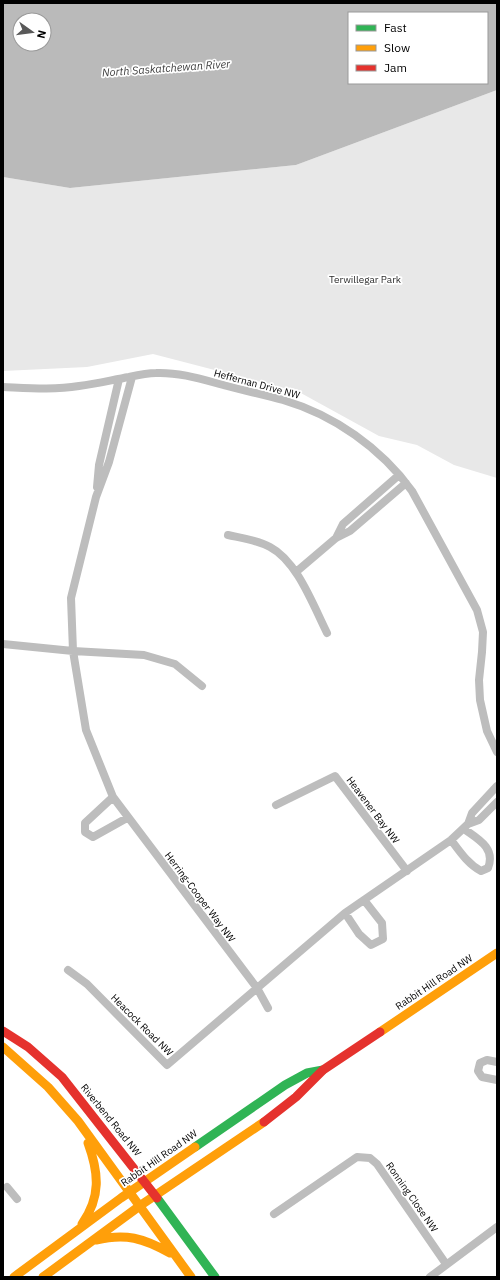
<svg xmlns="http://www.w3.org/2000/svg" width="500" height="1280" font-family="'IBM Plex Sans',sans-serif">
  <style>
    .green { fill: #e8e8e8 }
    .water { fill: #bababa; fill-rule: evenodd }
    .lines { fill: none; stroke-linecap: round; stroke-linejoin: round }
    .street { stroke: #bdbdbd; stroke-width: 8 }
    .fast { stroke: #30b455; stroke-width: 9 }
    .slow { stroke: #ff9f0a; stroke-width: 9 }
    .jam { stroke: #e5322d; stroke-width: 9 }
    .labels { text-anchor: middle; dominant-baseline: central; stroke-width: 3.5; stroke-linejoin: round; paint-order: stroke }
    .park-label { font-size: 10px; fill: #2c2c2c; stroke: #fff }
    .street-label { font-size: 10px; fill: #000; stroke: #fff }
    .water-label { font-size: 11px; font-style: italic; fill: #3d3d3d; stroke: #fff }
  </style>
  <rect width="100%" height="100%" fill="#fff"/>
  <path class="green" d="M 497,90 L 497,478 L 454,465 L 417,445 L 379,436 L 299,392 L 153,354 L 87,367 L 3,371 L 3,177 L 70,188 L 296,165 Z"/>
  <path class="water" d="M 3,3 L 497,3 L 497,90 L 296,165 L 70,188 L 3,177 ZM 349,13 L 487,13 L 487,83 L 349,83 ZM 20,20 L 44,20 L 44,44 L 20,44 Z"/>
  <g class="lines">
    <path class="street" d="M 132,377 L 109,462 L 96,497 L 71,598 L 73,651 L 86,730 L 113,797 L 257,988 L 268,1008
      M 3,387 C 28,388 54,390 79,386 C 96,384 112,380 129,377 C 138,375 147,373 156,373 C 180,372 204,380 227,386 C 246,391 265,395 283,400 C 334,415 381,448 412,491 L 477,610 L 483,632 L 482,652 L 479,680 L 480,700 L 487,731 L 497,752
      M 97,487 L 99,465 L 119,379
      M 228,535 C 242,538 257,540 270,547 C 297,561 313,605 327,633
      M 336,538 L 343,524 L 399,475
      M 296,572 L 336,538 L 350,531 L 406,483
      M 3,644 L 73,651 L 144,655 L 175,664 L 202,686
      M 113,797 L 85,823 L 85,832 L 93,837 L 127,818
      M 276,805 L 335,776 L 407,871
      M 468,824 L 479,820 L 497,802
      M 451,840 C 460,852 468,864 481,871 L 488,868 C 496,848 478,839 464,829
      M 345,913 L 359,934 L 371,945 L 383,939 L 382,923 L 364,900
      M 68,970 L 87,984 L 167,1065 L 345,913 L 451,840 L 468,824 L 472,813 L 497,786
      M 497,1062 L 487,1060 L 480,1063 L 478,1071 L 482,1077 L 497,1080
      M 7,1187 L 17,1199
      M 274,1214 L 357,1157 L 370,1158 L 377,1164 L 446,1264
      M 430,1277 L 497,1227"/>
    <path class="fast" d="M 195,1147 L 285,1085 L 307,1073 L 323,1070
      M 157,1198 L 215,1277"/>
    <path class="slow" d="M 380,1032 L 497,953
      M 3,1047 L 48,1087 L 78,1121 L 191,1277
      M 82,1224 C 101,1197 99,1173 88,1143
      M 96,1240 C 126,1233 143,1238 170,1253
      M 14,1277 L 121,1198 L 195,1147
      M 43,1277 L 141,1205 L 264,1122"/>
    <path class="jam" d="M 3,1031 L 28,1047 L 62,1077 L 157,1198
      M 264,1122 L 296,1097 L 323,1070 L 380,1032"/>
  </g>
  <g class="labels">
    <g class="park-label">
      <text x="365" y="279">Terwillegar Park</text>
    </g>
    <g class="street-label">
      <text transform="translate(257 384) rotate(15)">Heffernan Drive NW</text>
      <text transform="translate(373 810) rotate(53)">Heavener Bay NW</text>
      <text transform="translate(200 897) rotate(53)">Herring-Cooper Way NW</text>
      <text transform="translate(434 982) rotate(-34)">Rabbit Hill Road NW</text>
      <text transform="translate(142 1025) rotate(45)">Heacock Road NW</text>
      <text transform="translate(111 1120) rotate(51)">Riverbend Road NW</text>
      <text transform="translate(159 1158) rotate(-35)">Rabbit Hill Road NW</text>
      <text transform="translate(412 1197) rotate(55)">Ronning Close NW</text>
    </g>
    <g class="water-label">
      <text transform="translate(166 68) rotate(-4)">North Saskatchewan River</text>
    </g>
  </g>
  <rect width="500" height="1280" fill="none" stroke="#000000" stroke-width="8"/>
  <rect x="348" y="12" width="140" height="72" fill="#ffffff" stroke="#999999"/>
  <rect x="356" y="25" width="20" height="6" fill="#30b455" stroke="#999999"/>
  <text x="384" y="32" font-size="12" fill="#000000">Fast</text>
  <rect x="356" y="45" width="20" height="6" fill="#ff9f0a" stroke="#999999"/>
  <text x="384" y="52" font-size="12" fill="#000000">Slow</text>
  <rect x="356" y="65" width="20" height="6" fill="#e5322d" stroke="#999999"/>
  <text x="384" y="72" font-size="12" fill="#000000">Jam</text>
  <g transform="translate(32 32) rotate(104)"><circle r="19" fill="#ffffff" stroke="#999999"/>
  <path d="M0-3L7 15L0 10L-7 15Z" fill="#595959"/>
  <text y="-6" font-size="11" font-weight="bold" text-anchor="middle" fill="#000000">N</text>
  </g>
</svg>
